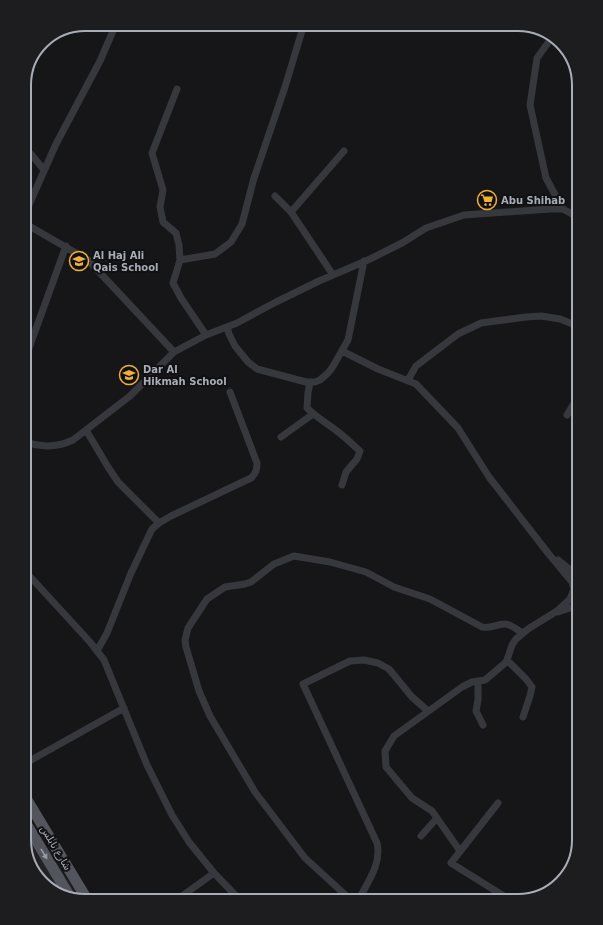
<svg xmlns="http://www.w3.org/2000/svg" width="603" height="925" font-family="'DejaVu Sans','Noto Sans Arabic',sans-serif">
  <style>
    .built { fill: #222225 }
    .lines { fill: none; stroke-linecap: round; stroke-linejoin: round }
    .minor { stroke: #37383d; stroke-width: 7 }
    .primary { stroke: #53555c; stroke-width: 11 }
    .oneway { fill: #979ba6 }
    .labels { text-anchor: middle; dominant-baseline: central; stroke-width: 4; stroke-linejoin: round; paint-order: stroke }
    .poi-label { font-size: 10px; font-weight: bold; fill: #a8adb8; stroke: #111113; text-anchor: start }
    .street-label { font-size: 10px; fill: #a8adb8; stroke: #111113 }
    .rim { fill: none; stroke: #a8adb8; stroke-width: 2 }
  </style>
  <rect width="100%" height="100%" fill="#161618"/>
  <path class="built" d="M 24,811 L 76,893 L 82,901 L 51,891 L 30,867 L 24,840 Z"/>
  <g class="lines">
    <path class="minor" d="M 553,36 L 537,58 L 530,105 L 546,178 L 563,209
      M 177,89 L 152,153 L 163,190 L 160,207 L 163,222 L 176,233 L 179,245 L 180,260 L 173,283 L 181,298 L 206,335
      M 24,149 L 31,154 L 44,170
      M 275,196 L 291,212 L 333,275
      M 291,212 L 344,151
      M 24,216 L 56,144 L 100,61 L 116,24
      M 24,223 L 88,260 L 174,352
      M 180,260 L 215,254 L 231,242 L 242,224 L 254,178 L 285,87 L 304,24
      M 227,327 L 229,334 L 235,346 L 248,362 L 257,369 L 306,382 L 315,382 L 320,380 L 328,373 L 332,368 L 348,340 L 364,261
      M 342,351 L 378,369 L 416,384 L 458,428 L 489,477 L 548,553 L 572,582 L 574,589 L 570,599 L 557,611 L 528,629 L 516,639 L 512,645 L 507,660 L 504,664 L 485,680 L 472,682 L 462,687 L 394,736 L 385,751 L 386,767 L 412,798 L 432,811 L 460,851
      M 408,380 L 416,366 L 458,334 L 481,323 L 526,317 L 541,316 L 560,319 L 575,325 L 579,327
      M 310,382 L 308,393 L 307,408 C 314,415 322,420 330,426 C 341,433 350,442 360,451 L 357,459 L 346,472 L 342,485
      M 24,400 C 30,383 25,366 29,348 L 66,246
      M 567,415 L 579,395
      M 86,430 L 108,467 L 118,482 L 159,523
      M 281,437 L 313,414
      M 24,441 C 41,448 56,448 73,440 L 130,396 L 174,352 L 206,335 L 237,323 L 276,302 L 319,281 L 368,260 L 402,243 L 426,228 L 464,215 L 550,209 L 563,209 L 579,218
      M 558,560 L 573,572 L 579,576
      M 24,570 L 90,642 L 104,660 L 147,765 L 172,815 L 189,842 L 214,873 L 241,901
      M 579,598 C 576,594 576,588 579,584
      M 558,612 L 579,605
      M 97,651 L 107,633 L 131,573 L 152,529 L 159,523 L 171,516 L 251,478 C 256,473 257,470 257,463 L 230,392
      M 507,660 L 526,679 L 532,687 L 530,696 L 523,717
      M 478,681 L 478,700 L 476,711 L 483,725
      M 24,764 L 124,708
      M 498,803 L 451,863 L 512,901
      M 421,836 L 437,818
      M 175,901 L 214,873
      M 352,901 L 305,858 L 255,792 L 210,716 L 199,691 L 186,647 L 185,640 L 188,628 L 207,599 L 225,587 L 245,584 L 251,582 L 274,564 L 294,556 L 330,562 L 366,572 L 394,587 L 430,599 L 482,627 C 491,629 496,624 505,624 C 511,624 517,630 523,633
      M 358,901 C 367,883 382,864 377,843 L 303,684 L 350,661 L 364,660 L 378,663 L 389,669 L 412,697 L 428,711"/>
    <path class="primary" d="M 24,795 L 88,901
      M 24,820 L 70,897"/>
  </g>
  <defs><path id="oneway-solid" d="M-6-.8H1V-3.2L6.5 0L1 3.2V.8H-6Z"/></defs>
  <use class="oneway" href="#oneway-solid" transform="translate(44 854) rotate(59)"/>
  <defs>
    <g id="supermarket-ring" transform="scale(1)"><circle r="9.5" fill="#111113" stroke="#f2b134" stroke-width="1.5"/><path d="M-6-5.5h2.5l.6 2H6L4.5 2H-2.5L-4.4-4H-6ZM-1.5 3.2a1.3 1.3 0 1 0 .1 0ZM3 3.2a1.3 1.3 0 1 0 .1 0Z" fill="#f2b134"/></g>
    <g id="school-ring" transform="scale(1)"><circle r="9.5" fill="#111113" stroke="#f2b134" stroke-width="1.5"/><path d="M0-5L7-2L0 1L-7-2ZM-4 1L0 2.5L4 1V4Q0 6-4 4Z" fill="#f2b134"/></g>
  </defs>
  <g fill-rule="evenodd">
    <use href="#supermarket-ring" x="487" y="200"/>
    <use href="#school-ring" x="79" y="261"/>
    <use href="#school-ring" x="129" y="375"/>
  </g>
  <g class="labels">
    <g class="poi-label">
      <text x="501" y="200">Abu Shihab</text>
      <text x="93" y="255">Al Haj Ali<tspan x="93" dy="12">Qais School</tspan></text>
      <text x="143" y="369">Dar Al<tspan x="143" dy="12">Hikmah School</tspan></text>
    </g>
    <g class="street-label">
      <text transform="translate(56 848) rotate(59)">شارع نابلس</text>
    </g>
  </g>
  <path d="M0 0H603V925H0ZM85 31H518A54 54 0 0 1 572 85V840A54 54 0 0 1 518 894H85A54 54 0 0 1 31 840V85A54 54 0 0 1 85 31Z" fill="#1d1d20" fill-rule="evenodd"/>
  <path class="rim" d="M85 31H518A54 54 0 0 1 572 85V840A54 54 0 0 1 518 894H85A54 54 0 0 1 31 840V85A54 54 0 0 1 85 31Z"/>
</svg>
